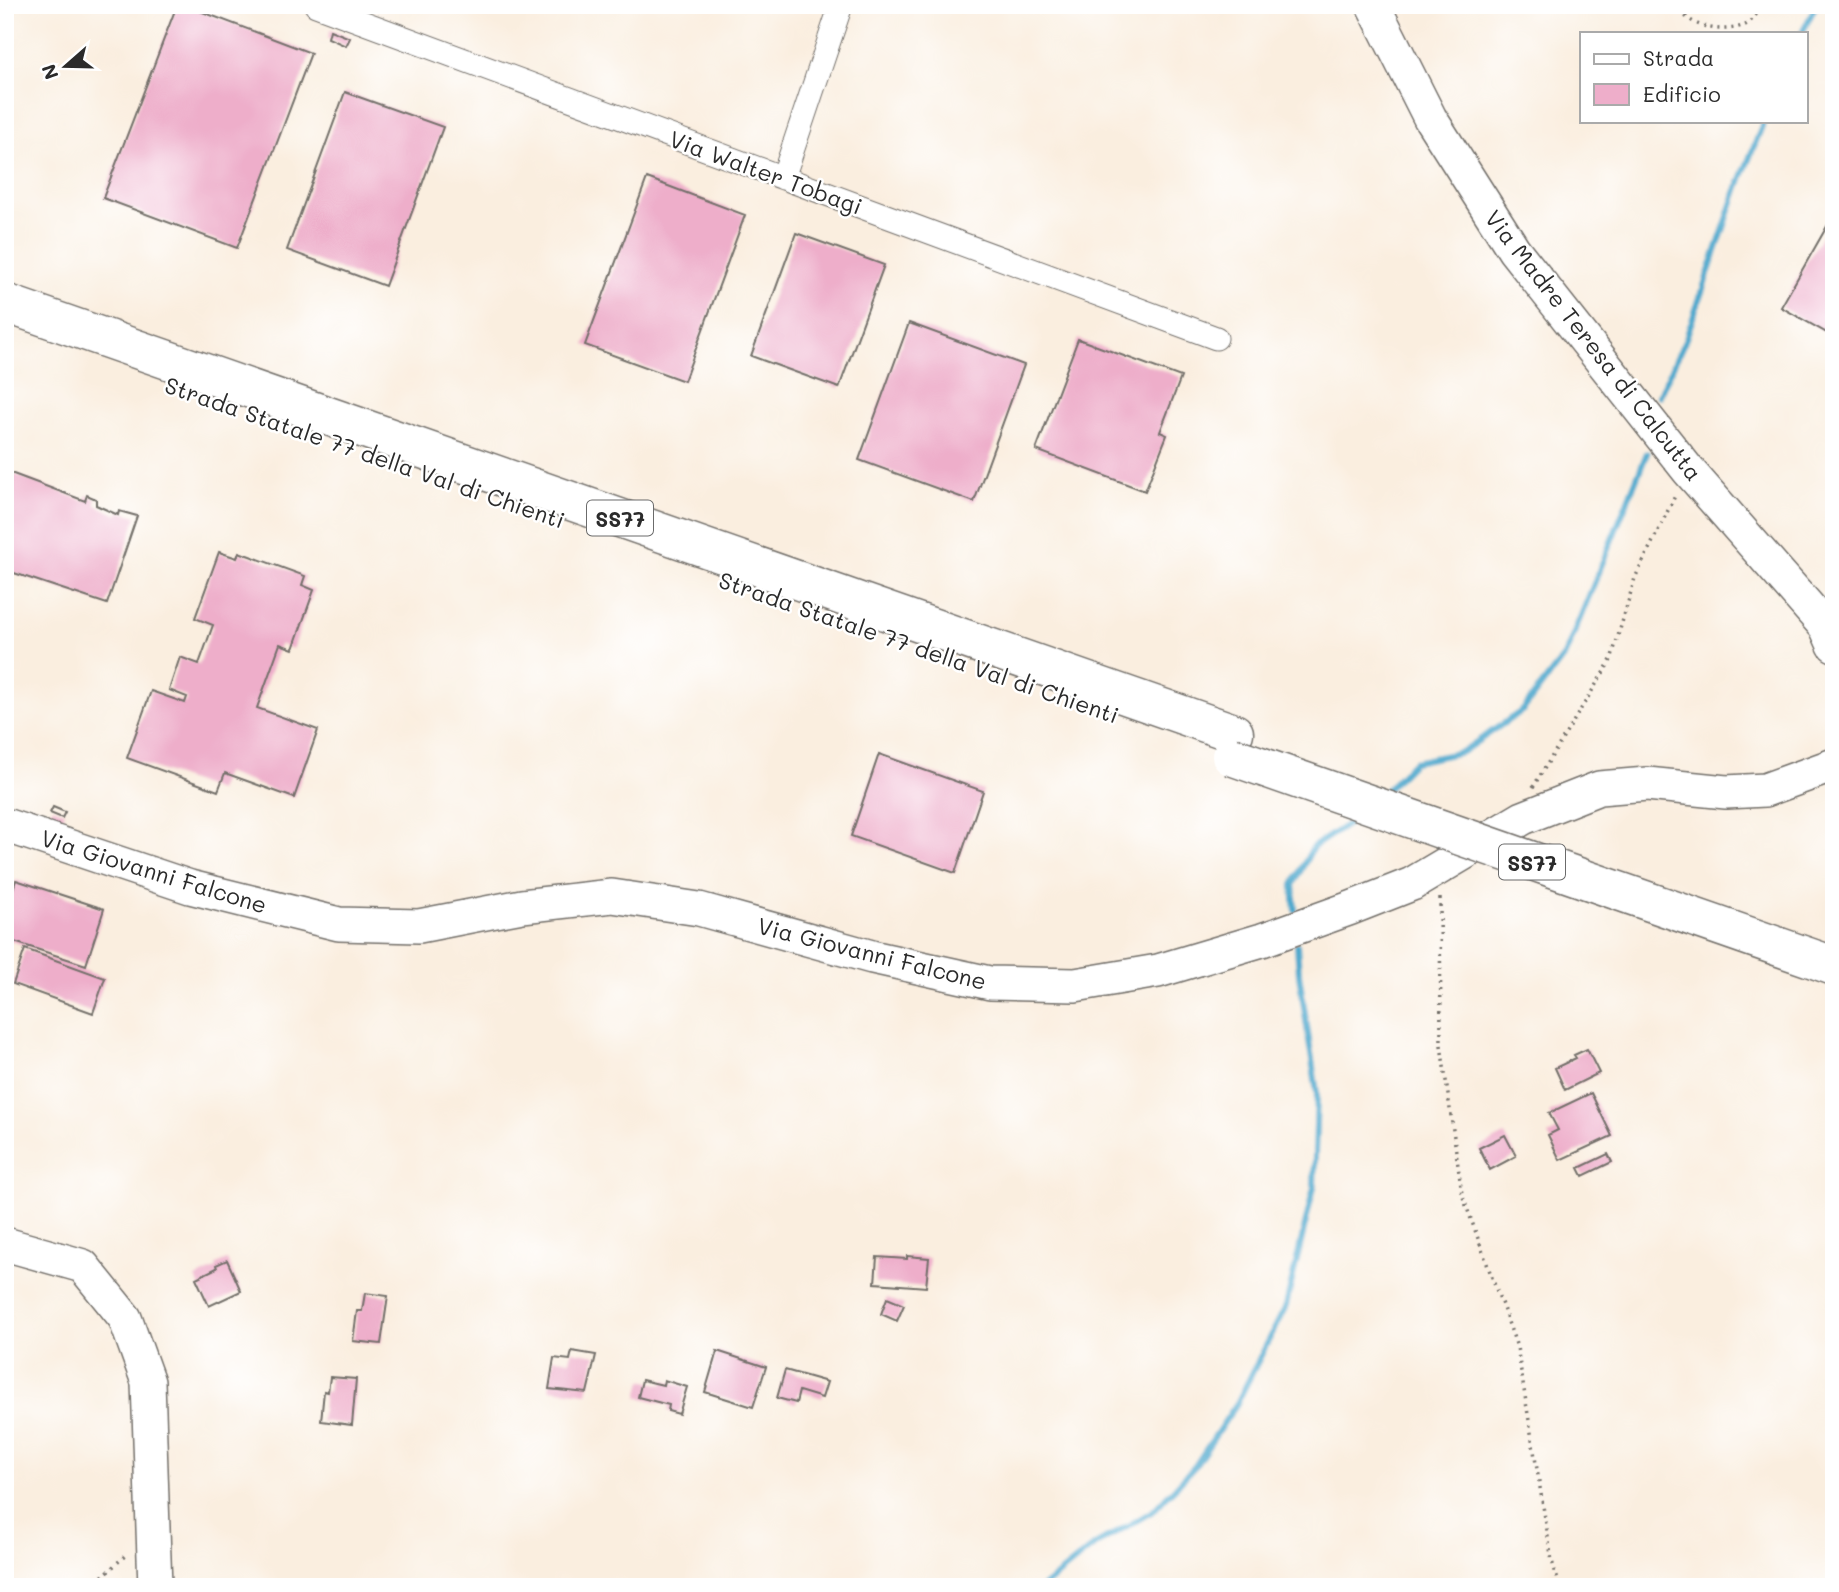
<svg xmlns="http://www.w3.org/2000/svg" width="1839" height="1592" font-family="Mali,sans-serif">
  <style>
    .lines { fill: none; stroke-linecap: round; stroke-linejoin: round }
    .stream { stroke: #4fa9cd; stroke-width: 6 }
    .building { fill: #eeaeca }
    .street-casing { stroke: #736f6a; stroke-width: 25 }
    .secondary-casing { stroke: #736f6a; stroke-width: 36 }
    .highway-casing { stroke: #736f6a; stroke-width: 41 }
    .path { stroke: #736f6a; stroke-width: 3.5; stroke-dasharray: 2 5; stroke-linecap: butt }
    .street { stroke: #fff; stroke-width: 23 }
    .secondary { stroke: #fff; stroke-width: 33 }
    .highway { stroke: #fff; stroke-width: 38 }
    .highway-bridge-casing { stroke: #736f6a; stroke-width: 41; stroke-linecap: butt }
    .highway-bridge { stroke: #fff; stroke-width: 38 }
    .labels { text-anchor: middle; dominant-baseline: central; stroke-width: 5; stroke-linejoin: round; paint-order: stroke }
    .shield { fill: #fff; stroke: #6b6b6b; stroke-width: 2 }
    .shield-label { font-size: 21px; font-weight: bold; fill: #2b2b2b }
    .street-label { font-size: 23px; fill: #2b2b2b; stroke: #fff }
  </style>
  <rect width="100%" height="100%" fill="#fff"/>
  <filter id="ink" filterUnits="userSpaceOnUse"><feTurbulence type="fractalNoise" baseFrequency=".0143" numOctaves="2"/><feDisplacementMap in="SourceGraphic" scale="14" xChannelSelector="R" yChannelSelector="G"/><feConvolveMatrix kernelMatrix="1 2 1 2 8 2 1 2 1" color-interpolation-filters="sRGB"/></filter>
  <filter id="wash" filterUnits="userSpaceOnUse"><feTurbulence type="fractalNoise" baseFrequency=".00686" numOctaves="4" result="noise"/><feDisplacementMap in="SourceGraphic" scale="28" xChannelSelector="R" yChannelSelector="G"/><feGaussianBlur stdDeviation="1.57" result="paint"/><feColorMatrix in="noise" values="0 0 0 0 0 0 0 0 0 0 0 0 0 0 0 0 0 1.4 0 .05"/><feComposite in="paint" operator="in"/></filter>
  <g filter="url(#wash)">
    <rect width="100%" height="100%" fill="#faeedf"/>
    <g class="lines">
      <path class="stream" d="M 1802,33 L 1816,5
        M 1659,396 L 1686,338 L 1738,187 L 1764,121
        M 1380,796 L 1414,762 L 1462,752 L 1523,710 L 1565,655 L 1647,453
        M 1295,910 L 1293,885 L 1313,847 L 1360,816
        M 1043,1587 L 1095,1545 L 1153,1511 L 1195,1466 L 1237,1403 L 1286,1306 L 1314,1187 L 1317,1093 L 1299,974 L 1297,945"/>
    </g>
    <g id="blocks">
      <path class="building" d="M 177,5 L 184,5 L 311,53 L 237,248 L 103,198 Z
        M 330,30 L 350,38 L 346,46 L 328,38 Z
        M 345,92 L 443,127 L 385,286 L 287,250 Z
        M 647,178 L 745,215 L 684,381 L 585,345 Z
        M 1834,214 L 1834,337 L 1781,307 Z
        M 796,233 L 884,265 L 839,388 L 751,356 Z
        M 909,323 L 1024,365 L 974,502 L 859,460 Z
        M 1078,339 L 1181,377 L 1160,432 L 1167,435 L 1145,491 L 1036,450 Z
        M 8,472 L 85,501 L 87,495 L 96,499 L 96,505 L 118,515 L 119,511 L 137,516 L 107,604 L 5,570 L 5,479 Z
        M 219,552 L 237,558 L 239,552 L 305,576 L 302,585 L 314,590 L 293,649 L 280,644 L 257,708 L 318,730 L 294,798 L 225,773 L 218,791 L 127,758 L 151,691 L 185,703 L 187,697 L 169,690 L 180,657 L 199,664 L 213,625 L 195,618 Z
        M 879,754 L 983,791 L 955,873 L 851,836 Z
        M 53,807 L 65,812 L 62,818 L 50,813 Z
        M 16,880 L 104,909 L 86,965 L 5,939 L 5,914 Z
        M 25,949 L 105,978 L 93,1013 L 13,984 Z
        M 1587,1049 L 1599,1073 L 1565,1090 L 1555,1068 L 1576,1058 L 1574,1055 Z
        M 1591,1093 L 1612,1136 L 1560,1160 L 1548,1135 L 1558,1130 L 1549,1113 Z
        M 1505,1135 L 1516,1156 L 1490,1170 L 1479,1148 Z
        M 1608,1154 L 1612,1162 L 1583,1176 L 1579,1168 Z
        M 907,1256 L 929,1258 L 926,1287 L 875,1283 L 877,1257 L 907,1259 Z
        M 227,1260 L 241,1291 L 209,1306 L 196,1278 L 217,1268 L 216,1265 Z
        M 365,1293 L 388,1296 L 381,1344 L 353,1341 L 357,1311 L 362,1311 Z
        M 887,1298 L 904,1305 L 897,1321 L 881,1314 Z
        M 572,1351 L 596,1355 L 587,1393 L 549,1389 L 554,1358 L 570,1360 Z
        M 717,1351 L 766,1367 L 753,1407 L 705,1392 Z
        M 785,1370 L 827,1382 L 822,1398 L 799,1391 L 796,1403 L 777,1398 Z
        M 330,1377 L 356,1379 L 352,1425 L 321,1421 L 324,1391 L 328,1392 Z
        M 642,1380 L 663,1385 L 664,1380 L 687,1387 L 679,1414 L 668,1411 L 669,1405 L 638,1397 Z"/>
    </g>
  </g>
  <g filter="url(#ink)">
    <use href="#blocks" fill-opacity="0" stroke="#736f6a" stroke-width="2"/>
    <g class="lines">
      <g class="street-casing">
        <path id="street" d="M 316,5 L 1216,338
          M 783,178 L 841,5"/>
      </g>
      <g class="secondary-casing">
        <path id="secondary" d="M 1373,5 L 1430,118 L 1514,250 L 1688,470 L 1826,627 L 1834,645
          M 5,825 L 190,887 L 339,924 L 419,926 L 522,906 L 612,896 L 699,909 L 872,957 L 990,983 L 1075,985 L 1158,971 L 1262,940 L 1351,908 L 1412,884 L 1523,818 L 1599,788 L 1647,784 L 1726,792 L 1765,790 L 1834,765
          M 5,1244 L 83,1266 L 125,1318 L 148,1382 L 155,1587"/>
      </g>
      <g class="highway-casing">
        <path id="highway" d="M 5,303 L 1234,733"/>
      </g>
      <path class="path" d="M 1677,5 C 1688,28 1722,34 1745,25 C 1752,22 1758,11 1764,5
        M 1533,787 L 1611,660 L 1635,578 L 1676,494
        M 1440,898 L 1441,1045 L 1462,1194 L 1517,1347 L 1552,1561 L 1560,1587
        M 5,1584 L 35,1587
        M 84,1587 L 104,1575 L 128,1553"/>
      <use href="#street" class="street"/>
      <use href="#secondary" class="secondary"/>
      <use href="#highway" class="highway"/>
      <g class="highway-bridge-casing">
        <path id="highway-bridge" d="M 1231,756 L 1834,966"/>
      </g>
      <use href="#highway-bridge" class="highway-bridge"/>
    </g>
  </g>
  <g class="labels">
    <g class="shield">
      <rect x="587" y="500.5" width="66" height="35" rx="5"/>
      <rect x="1499" y="844.5" width="66" height="35" rx="5"/>
    </g>
    <g class="shield-label">
      <text x="620" y="518">SS77</text>
      <text x="1532" y="862">SS77</text>
    </g>
    <g class="street-label">
      <text transform="translate(766 172) rotate(20)">Via Walter Tobagi</text>
      <text transform="translate(1594 345) rotate(52)">Via Madre Teresa di Calcutta</text>
      <text transform="translate(365 452) rotate(19)">Strada Statale 77 della Val di Chienti</text>
      <text transform="translate(919 647) rotate(19)">Strada Statale 77 della Val di Chienti</text>
      <text transform="translate(154 871) rotate(17)">Via Giovanni Falcone</text>
      <text transform="translate(872 953) rotate(14)">Via Giovanni Falcone</text>
    </g>
  </g>
  <rect width="1839" height="1592" fill="none" stroke="#fff" stroke-width="28"/>
  <rect x="1580" y="32" width="228" height="91" fill="#ffffff" stroke="#aaaaaa" stroke-width="2"/>
  <rect x="1594" y="54" width="35" height="10" fill="#ffffff" stroke="#aaaaaa" stroke-width="2"/>
  <text x="1643" y="66" font-size="21" fill="#2b2b2b">Strada</text>
  <rect x="1594" y="84" width="35" height="21" fill="#eeaeca" stroke="#aaaaaa" stroke-width="2"/>
  <text x="1643" y="102" font-size="21" fill="#2b2b2b">Edificio</text>
  <g transform="translate(66 66) rotate(250)" stroke="#ffffff" stroke-width="5" paint-order="stroke">
  <path d="M0-5L12 26L0 18L-12 26Z" fill="#2b2b2b"/>
  <text y="-10" font-size="19" font-weight="bold" text-anchor="middle" fill="#2b2b2b">N</text>
  </g>
</svg>
